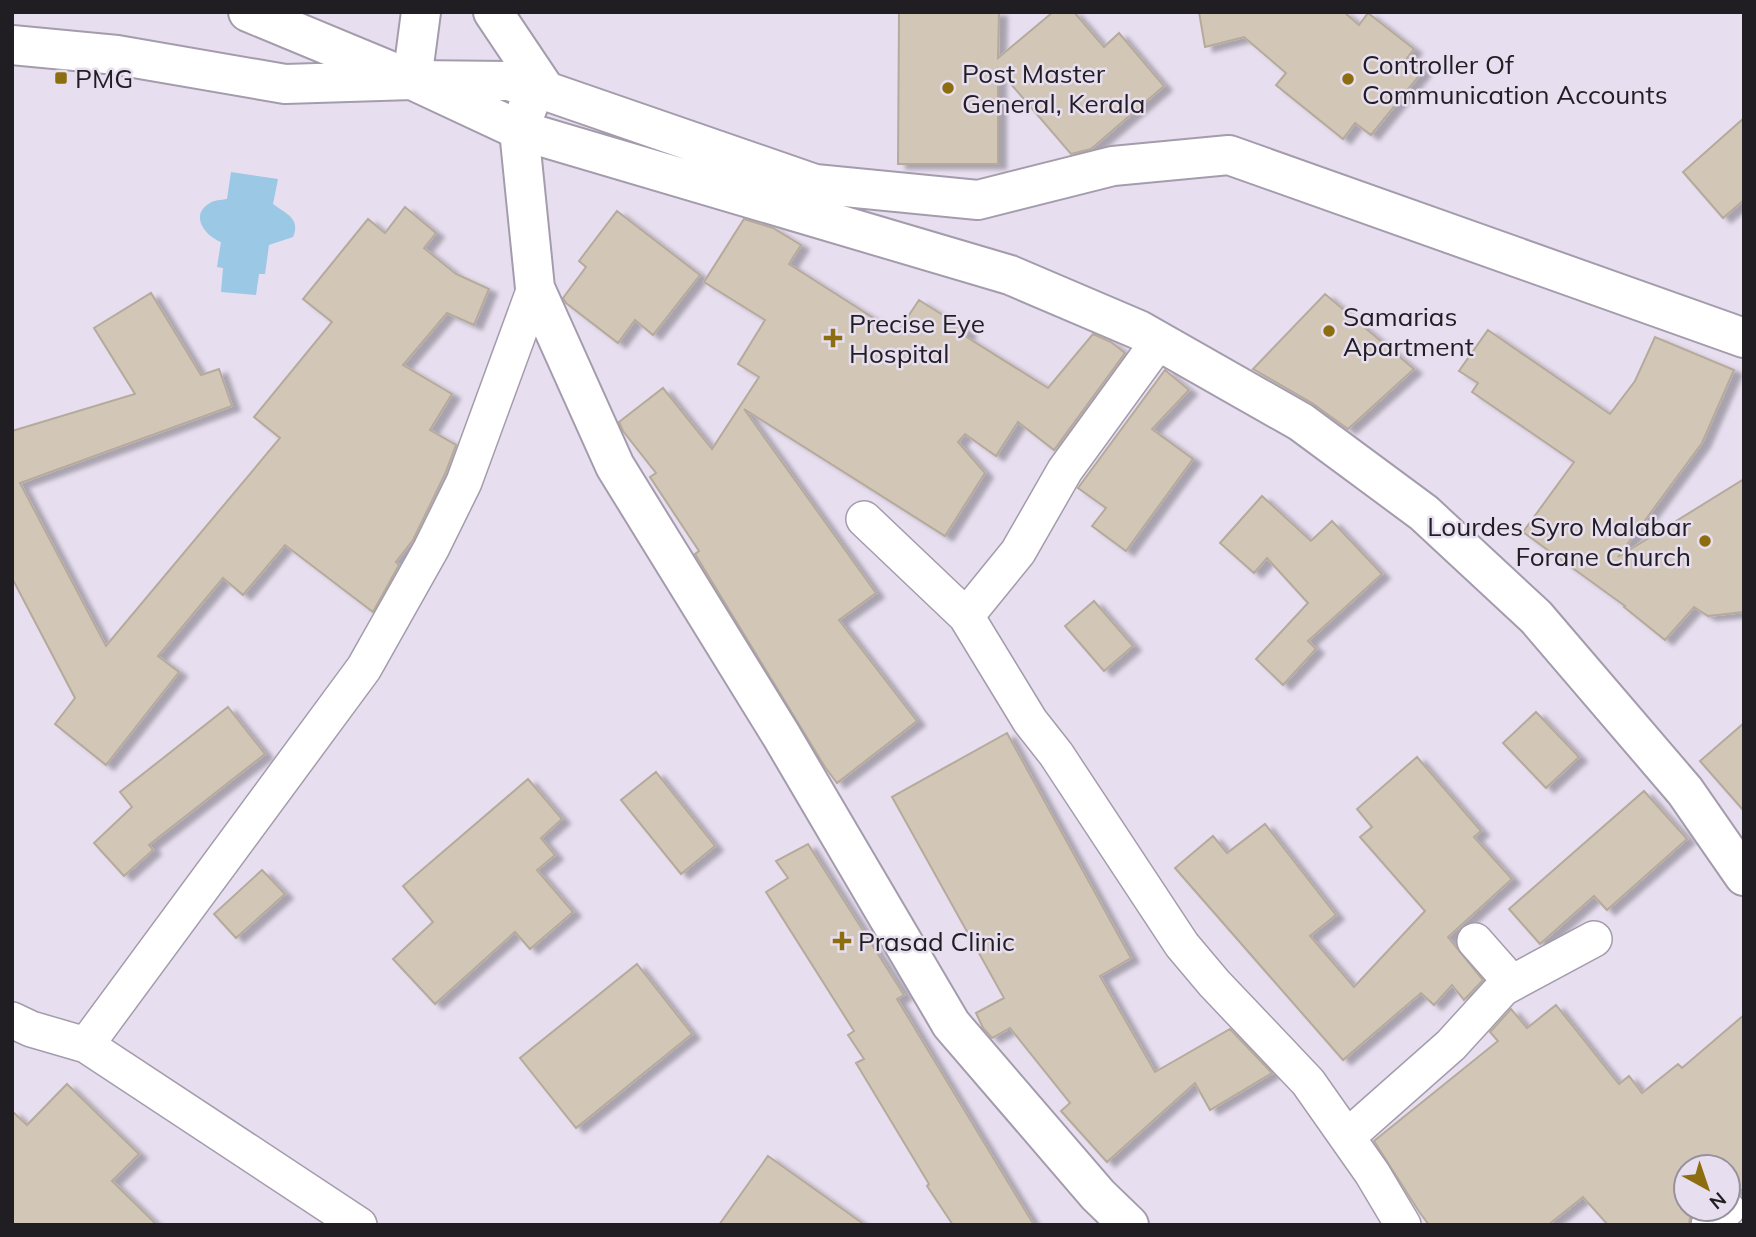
<svg xmlns="http://www.w3.org/2000/svg" width="1756" height="1237" font-family="Mulish,sans-serif">
  <style>
    .water { fill: #9ac8e5 }
    .building { fill: #d2c7b7; stroke: #b5aa9b; stroke-width: 2; filter: url(#shadow) }
    .lines { fill: none; stroke-linecap: round; stroke-linejoin: round }
    .street-casing { stroke: #a49cac; stroke-width: 38 }
    .secondary-casing { stroke: #a49cac; stroke-width: 42 }
    .primary-casing { stroke: #a49cac; stroke-width: 42 }
    .street { stroke: #fff; stroke-width: 35 }
    .secondary { stroke: #fff; stroke-width: 38 }
    .primary { stroke: #fff; stroke-width: 38 }
    .poi-dot { fill: #8c6d0f; stroke: #e7deef; stroke-width: 2.5 }
    .labels { text-anchor: middle; dominant-baseline: central; stroke-width: 5; stroke-linejoin: round; paint-order: stroke }
    .poi-label { font-size: 26px; fill: #201d23; stroke: #e7deef; text-anchor: start }
  </style>
  <defs>
    <filter id="shadow"><feDropShadow dx="8" dy="4.5" stdDeviation="2" flood-color="#0004"/></filter>
  </defs>
  <rect width="100%" height="100%" fill="#e7deef"/>
  <path class="water" d="M 231,172 L 278,179 L 273,204 C 286,214 301,218 293,237 L 269,245 L 265,274 L 259,274 L 256,295 L 221,292 L 223,268 L 217,267 L 221,242 C 205,236 189,215 210,203 C 214,200 221,200 227,199 Z"/>
  <path class="building" d="M 899,12 L 999,12 L 998,58 L 1053,12 L 1074,12 L 1104,47 L 1119,33 L 1164,86 L 1091,149 L 1071,154 L 998,69 L 998,164 L 898,164 Z
    M 1199,12 L 1344,12 L 1359,25 L 1368,13 L 1414,49 L 1407,58 L 1423,71 L 1371,135 L 1355,123 L 1343,139 L 1276,85 L 1286,73 L 1244,37 L 1205,47 Z
    M 1744,118 L 1744,200 L 1723,218 L 1683,172 Z
    M 405,207 L 436,233 L 424,248 L 456,274 L 489,289 L 474,325 L 447,313 L 403,365 L 452,394 L 430,430 L 456,445 L 445,474 L 413,540 L 396,562 L 399,565 L 373,612 L 285,545 L 243,595 L 223,578 L 158,656 L 179,672 L 106,765 L 55,724 L 75,698 L 12,578 L 12,431 L 135,394 L 94,328 L 151,293 L 201,375 L 219,369 L 232,406 L 20,483 L 106,646 L 280,438 L 254,417 L 332,322 L 303,299 L 368,219 L 385,233 Z
    M 617,211 L 700,275 L 653,335 L 635,320 L 618,343 L 566,303 L 563,298 L 586,267 L 579,261 Z
    M 744,219 L 773,228 L 801,245 L 789,264 L 897,333 L 919,300 L 968,331 L 965,336 L 1048,388 L 1093,334 L 1111,342 L 1125,353 L 1054,450 L 1018,422 L 996,456 L 965,434 L 958,442 L 985,473 L 945,536 L 744,409 L 876,593 L 839,620 L 917,721 L 837,783 L 825,767 L 695,554 L 699,551 L 650,477 L 656,473 L 623,431 L 619,422 L 663,388 L 712,449 L 759,377 L 738,364 L 765,320 L 704,282 Z
    M 1325,294 L 1414,369 L 1348,429 L 1312,403 L 1253,369 Z
    M 1488,330 L 1610,414 L 1635,381 L 1655,337 L 1734,370 L 1702,443 L 1618,557 L 1744,479 L 1744,612 L 1708,616 L 1694,607 L 1665,640 L 1624,607 L 1625,606 L 1523,532 L 1574,462 L 1472,392 L 1478,383 L 1459,371 Z
    M 1165,370 L 1189,390 L 1152,429 L 1193,459 L 1126,551 L 1092,526 L 1106,508 L 1078,488 Z
    M 1262,496 L 1311,541 L 1332,521 L 1382,574 L 1308,641 L 1316,649 L 1283,685 L 1256,659 L 1308,603 L 1267,558 L 1254,573 L 1220,543 Z
    M 1094,601 L 1133,646 L 1104,671 L 1065,626 Z
    M 228,707 L 265,754 L 149,845 L 153,850 L 124,876 L 94,843 L 132,807 L 120,792 Z
    M 1536,712 L 1579,757 L 1546,788 L 1503,743 Z
    M 1744,723 L 1744,811 L 1700,761 Z
    M 1007,733 L 1131,958 L 1100,976 L 1155,1072 L 1230,1029 L 1272,1073 L 1210,1110 L 1195,1083 L 1107,1162 L 1061,1111 L 1070,1103 L 1010,1028 L 992,1038 L 983,1028 L 976,1013 L 1004,998 L 892,797 Z
    M 1417,757 L 1481,831 L 1474,837 L 1512,879 L 1448,937 L 1483,980 L 1464,1000 L 1452,985 L 1434,1005 L 1421,993 L 1343,1060 L 1175,868 L 1213,836 L 1227,853 L 1265,824 L 1336,915 L 1310,936 L 1354,987 L 1425,911 L 1360,837 L 1372,827 L 1357,809 Z
    M 656,772 L 715,846 L 681,874 L 621,800 Z
    M 528,779 L 562,819 L 541,838 L 555,855 L 537,870 L 573,912 L 530,949 L 515,932 L 435,1004 L 393,959 L 433,922 L 403,886 Z
    M 1644,791 L 1687,839 L 1607,910 L 1594,896 L 1540,944 L 1509,909 Z
    M 808,844 L 904,995 L 897,999 L 1034,1225 L 953,1225 L 927,1186 L 929,1184 L 856,1063 L 864,1059 L 848,1035 L 854,1031 L 766,892 L 788,878 L 776,861 Z
    M 262,870 L 285,894 L 236,938 L 214,914 Z
    M 637,964 L 692,1034 L 576,1128 L 520,1058 Z
    M 1556,1005 L 1619,1084 L 1629,1076 L 1642,1093 L 1678,1064 L 1682,1068 L 1744,1015 L 1744,1188 L 1738,1193 L 1728,1189 L 1728,1167 L 1686,1167 L 1686,1209 L 1697,1209 L 1690,1218 L 1689,1225 L 1608,1225 L 1583,1197 L 1548,1225 L 1429,1225 L 1418,1210 L 1374,1141 L 1498,1041 L 1490,1032 L 1511,1009 L 1527,1028 Z
    M 67,1084 L 139,1154 L 112,1181 L 157,1225 L 12,1225 L 12,1111 L 27,1125 Z
    M 768,1156 L 865,1225 L 719,1225 Z"/>
  <g class="lines">
    <g class="street-casing">
      <path id="street" d="M 1159,341 L 1065,470 L 1018,552 L 966,616 L 1030,721 L 1056,754 L 1182,945 L 1214,983 L 1308,1082 L 1372,1173 L 1403,1225
        M 864,519 L 966,616
        M 1475,941 L 1512,983
        M 12,1020 L 31,1029 L 86,1045 L 359,1225
        M 86,1045 L 364,668 L 431,549 L 464,482 L 535,288
        M 1347,1137 L 1451,1045 L 1503,988 L 1594,939
        M 1709,1225 L 1727,1209"/>
    </g>
    <g class="secondary-casing">
      <path id="secondary" d="M 412,80 L 421,12
        M 535,88 L 519,130 L 535,288 L 615,466 L 781,735 L 951,1024 L 1098,1195 L 1129,1225"/>
    </g>
    <g class="primary-casing">
      <path id="primary" d="M 248,12 L 412,80 L 519,130 L 1010,275 L 1139,330 L 1301,422 L 1424,513 L 1536,617 L 1685,791 L 1744,876
        M 493,12 L 546,91
        M 12,45 L 117,55 L 285,84 L 412,80 L 508,81 L 546,91 L 815,184 L 978,200 L 1113,166 L 1229,155 L 1744,338"/>
    </g>
    <use href="#street" class="street"/>
    <use href="#secondary" class="secondary"/>
    <use href="#primary" class="primary"/>
  </g>
  <g class="poi-dot">
    <rect x="54" y="71" width="14" height="14" rx="3.5"/>
    <circle cx="1348" cy="79" r="7"/>
    <circle cx="948" cy="88" r="7"/>
    <circle cx="1329" cy="331" r="7"/>
    <path d="M829.5 327.5h7v7h7v7h-7v7h-7v-7h-7v-7h7z"/>
    <circle cx="1705" cy="541" r="7"/>
    <path d="M838.5 930.5h7v7h7v7h-7v7h-7v-7h-7v-7h7z"/>
  </g>
  <g class="labels">
    <g class="poi-label">
      <text x="1362" y="64">Controller Of<tspan x="1362" dy="30">Communication Accounts</tspan></text>
      <text x="962" y="73">Post Master<tspan x="962" dy="30">General, Kerala</tspan></text>
      <text x="75" y="78">PMG</text>
      <text x="1343" y="316">Samarias<tspan x="1343" dy="30">Apartment</tspan></text>
      <text x="849" y="323">Precise Eye<tspan x="849" dy="30">Hospital</tspan></text>
      <text x="1691" y="526" text-anchor="end">Lourdes Syro Malabar<tspan x="1691" dy="30">Forane Church</tspan></text>
      <text x="858" y="941">Prasad Clinic</text>
    </g>
  </g>
  <rect width="1756" height="1237" fill="none" stroke="#201d23" stroke-width="28"/>
  <g transform="translate(1707 1188) rotate(140)"><circle r="33" fill="#e7deef" stroke="#97919d" stroke-width="2"/>
  <path d="M0-5L12 26L0 18L-12 26Z" fill="#8c6d0f"/>
  <text y="-10" font-size="19" font-weight="bold" text-anchor="middle" fill="#201d23">N</text>
  </g>
</svg>
